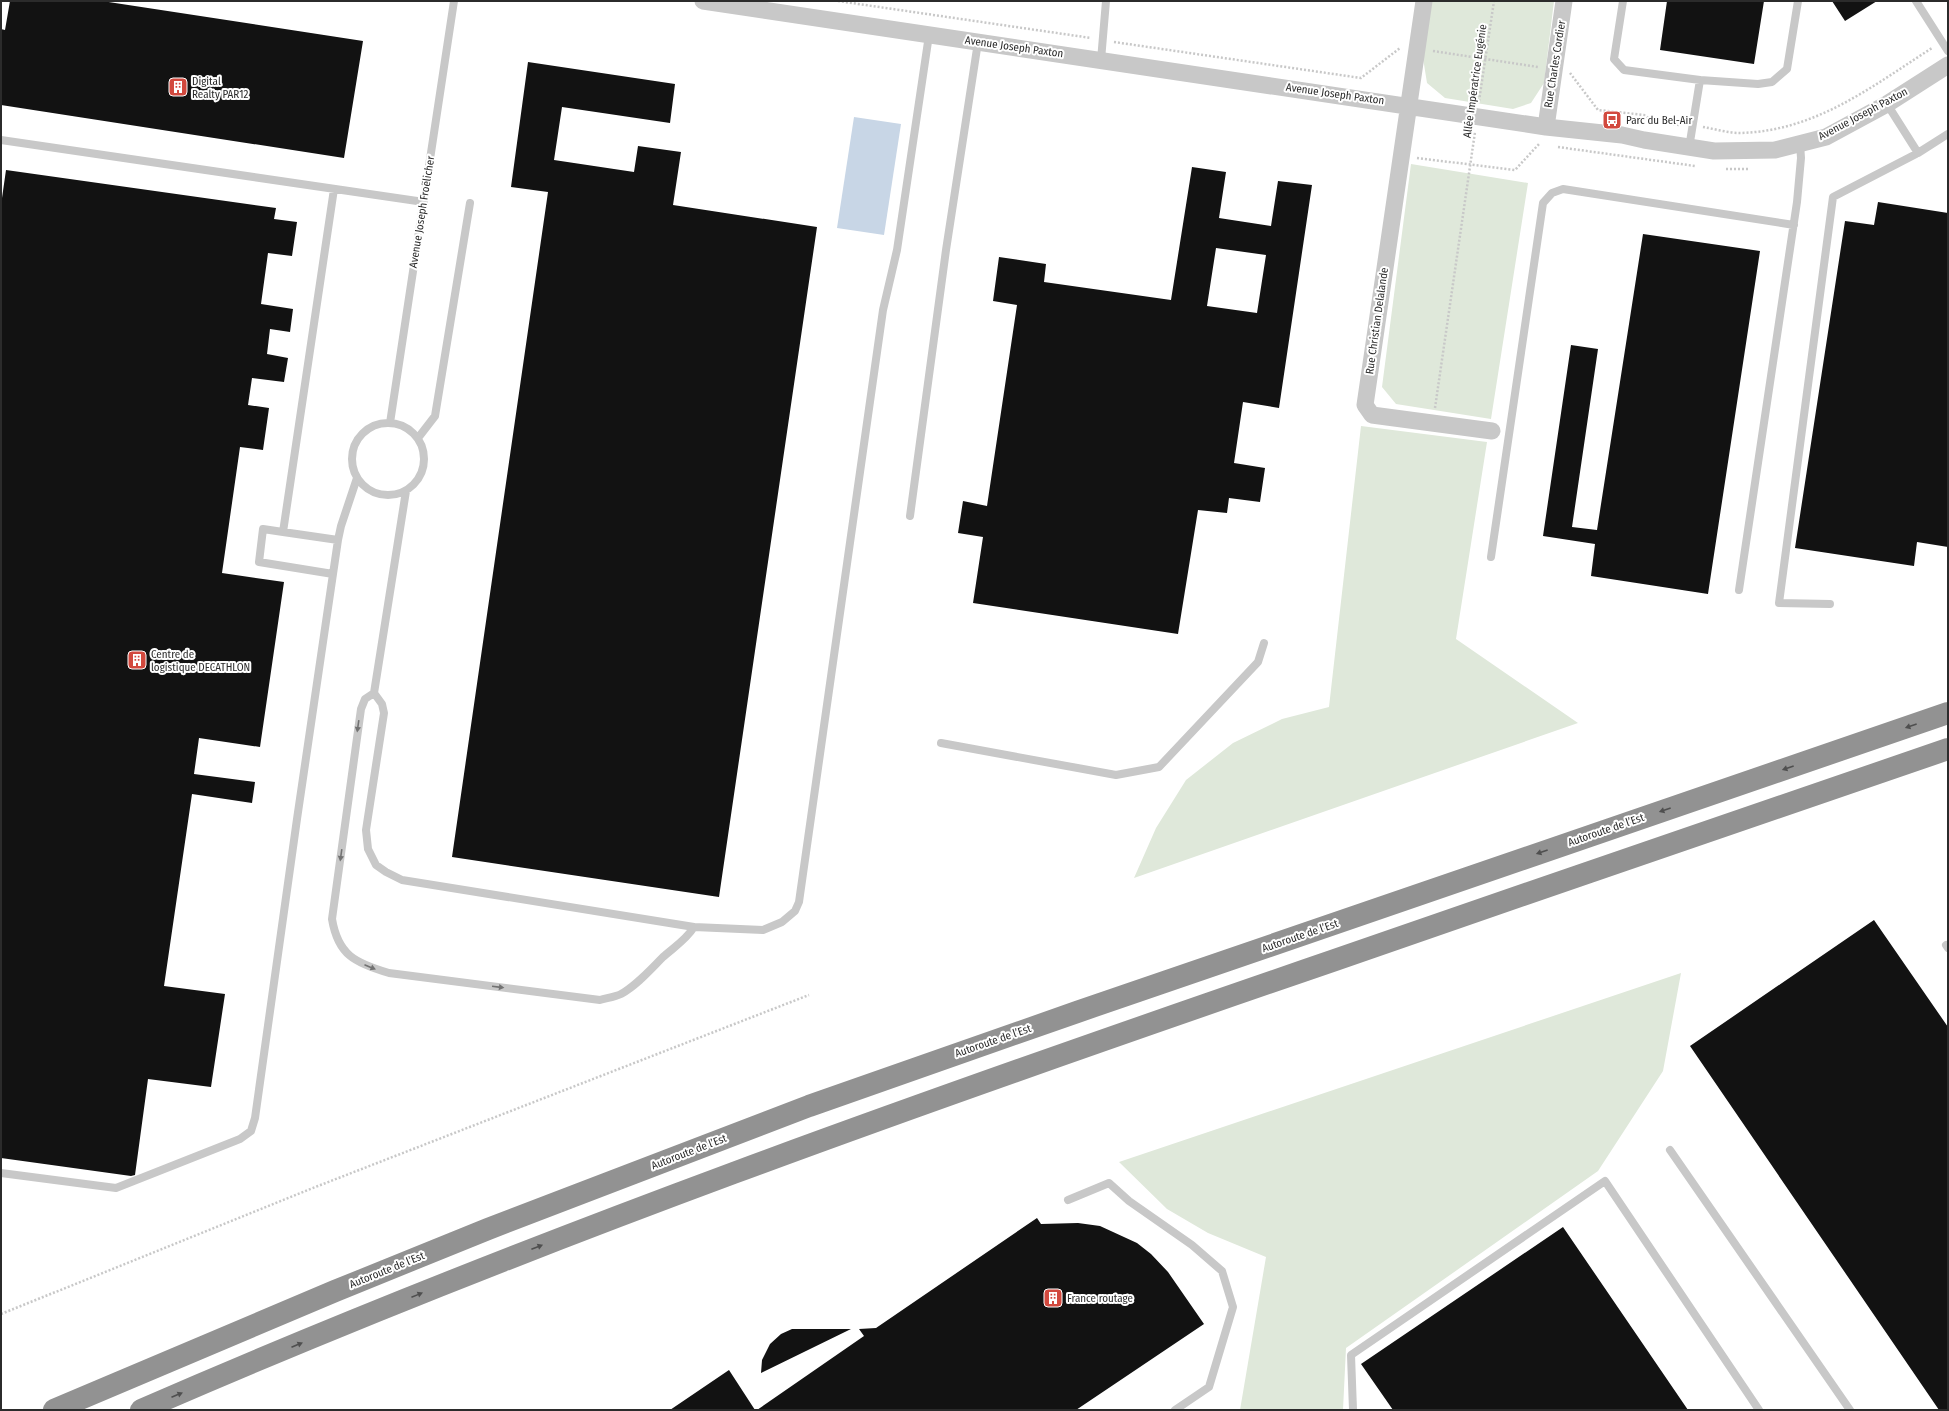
<svg xmlns="http://www.w3.org/2000/svg" width="1949" height="1411" font-family="'Fira Sans Condensed',sans-serif">
  <style>
    .green { fill: #dfe8da }
    .water { fill: #c8d6e6 }
    .building { fill: #121212; fill-rule: evenodd }
    .lines { fill: none; stroke-linecap: round; stroke-linejoin: round }
    .path { stroke: #c8c8c8; stroke-width: 2.5; stroke-dasharray: 2 2; stroke-linecap: butt }
    .lane { stroke: #c8c8c8; stroke-width: 8 }
    .street { stroke: #c8c8c8; stroke-width: 17 }
    .highway { stroke: #929292; stroke-width: 22 }
    .oneway { fill: #727272 }
    .oneway2 { fill: #4f4f4f }
    .labels { text-anchor: middle; dominant-baseline: central; stroke-width: 4; stroke-linejoin: round; paint-order: stroke }
    .street-label { font-size: 11px; fill: #2b2b2b; stroke: #fff }
    .poi-label { font-size: 11px; fill: #2b2b2b; stroke: #fff; text-anchor: start }
  </style>
  <rect width="100%" height="100%" fill="#fff"/>
  <path class="green" d="M 1432,1 L 1554,1 L 1544,83 L 1531,103 L 1513,109 L 1445,98 L 1427,83 L 1423,58 Z
    M 1411,164 L 1528,183 L 1491,419 L 1396,404 L 1382,387 Z
    M 1361,426 L 1487,442 L 1456,639 L 1578,723 L 1134,878 L 1156,828 L 1186,780 L 1233,743 L 1282,719 L 1329,707 Z
    M 1681,973 L 1663,1071 L 1598,1171 L 1346,1348 L 1343,1410 L 1240,1410 L 1266,1257 L 1208,1233 L 1167,1209 L 1119,1162 Z"/>
  <path class="water" d="M 854,117 L 901,124 L 884,235 L 837,228 Z"/>
  <path class="building" d="M 10,1 L 102,1 L 363,41 L 344,158 L 1,105 L 1,29 L 5,30 Z
    M 1667,1 L 1764,1 L 1754,64 L 1660,50 Z
    M 1832,1 L 1877,1 L 1845,21 Z
    M 528,62 L 675,84 L 670,123 L 562,107 L 554,160 L 634,172 L 638,146 L 681,152 L 673,205 L 817,227 L 719,897 L 452,857 L 548,192 L 511,187 Z
    M 1192,167 L 1226,172 L 1219,218 L 1271,226 L 1278,181 L 1312,185 L 1279,408 L 1243,402 L 1234,463 L 1265,468 L 1260,502 L 1229,498 L 1227,513 L 1198,510 L 1178,634 L 973,603 L 983,537 L 958,533 L 963,501 L 987,506 L 1017,305 L 993,301 L 999,257 L 1046,264 L 1044,282 L 1171,300 ZM 1216,248 L 1266,255 L 1257,313 L 1207,306 Z
    M 6,170 L 276,208 L 274,219 L 297,222 L 292,256 L 268,253 L 261,304 L 293,309 L 290,332 L 270,329 L 267,354 L 288,358 L 284,382 L 252,378 L 248,405 L 269,408 L 263,450 L 240,447 L 222,573 L 284,582 L 260,747 L 199,738 L 194,774 L 255,782 L 252,803 L 192,794 L 164,986 L 225,994 L 211,1087 L 148,1079 L 135,1175 L 131,1176 L 1,1158 L 1,205 Z
    M 1878,202 L 1948,213 L 1948,547 L 1917,542 L 1914,566 L 1795,548 L 1845,221 L 1874,225 Z
    M 1643,234 L 1760,251 L 1708,594 L 1591,576 L 1595,544 L 1543,536 L 1571,345 L 1598,349 L 1572,527 L 1597,530 Z
    M 1874,920 L 1948,1027 L 1948,1410 L 1939,1410 L 1690,1046 Z
    M 1037,1218 L 1041,1224 L 1078,1223 L 1100,1226 L 1137,1243 L 1151,1254 L 1168,1272 L 1204,1324 L 1076,1410 L 757,1410 L 864,1336 L 859,1329 L 876,1328 Z
    M 1563,1227 L 1688,1410 L 1393,1410 L 1361,1364 Z
    M 792,1329 L 851,1329 L 761,1373 L 762,1360 L 770,1344 L 781,1334 Z
    M 729,1370 L 755,1410 L 670,1410 Z"/>
  <g class="lines">
    <path class="path" d="M 838,1 L 1091,38
      M 1114,42 L 1361,78 L 1400,48
      M 1433,51 L 1538,67
      M 1570,73 L 1598,110 L 1644,115 L 1655,122 L 1680,125
      M 1479,101 L 1494,1
      M 1703,127 C 1715,129 1728,133 1740,133 C 1816,131 1871,87 1932,48
      M 1558,147 L 1695,166
      M 1417,158 L 1515,170 L 1539,144
      M 1726,169 L 1749,169
      M 1435,408 L 1475,132
      M 1,1314 L 318,1186 L 809,995"/>
    <path class="lane" d="M 1623,1 L 1614,59 L 1624,70 L 1700,80 L 1758,84 L 1772,82 L 1787,69 L 1798,1
      M 1916,1 L 1948,51
      M 1101,60 L 1106,1
      M 1887,104 L 1918,153
      M 1,140 L 424,202
      M 1689,148 L 1700,80
      M 334,189 L 283,532 L 338,540
      M352 459a36 36 0 1 1 72 0a36 36 0 1 1-72 0Z
      M 390,423 L 454,1
      M 418,438 L 435,416 L 470,203
      M 910,516 L 946,250 L 978,42
      M 283,532 L 263,529 L 259,562 L 333,574
      M 1491,557 L 1543,203 L 1552,193 L 1563,189 L 1794,225
      M 1739,590 L 1797,202 L 1801,158 L 1800,144
      M 1830,604 L 1779,603 L 1833,197 L 1918,153 L 1948,134
      M 374,693 L 382,704 L 384,713 L 366,830 L 368,849 L 376,865 L 386,872 L 402,880 L 694,927 C 686,940 674,947 663,957 C 650,970 637,985 621,994 C 615,997 607,998 600,1000 L 389,973 C 355,963 338,955 332,919 L 361,709 L 365,699 L 374,693 L 406,491
      M 941,743 L 1116,775 L 1159,767 L 1258,662 L 1264,643
      M 694,927 L 763,930 L 782,922 L 795,911 L 799,902 L 883,310 L 897,250 L 929,35
      M 1946,945 L 1948,948
      M 1670,1150 L 1850,1410
      M 1,1173 L 116,1188 L 240,1139 L 251,1131 L 255,1118 L 297,819 L 338,540 L 341,526 L 357,478
      M 1068,1200 L 1109,1183 L 1129,1201 L 1192,1245 L 1222,1271 L 1233,1307 L 1209,1387 L 1175,1410
      M 1353,1410 L 1351,1355 L 1605,1181 L 1759,1410"/>
    <path class="street" d="M 703,1 L 1546,127 L 1622,135 L 1644,140 L 1714,151 L 1775,150 L 1826,137 L 1887,104 L 1948,65
      M 1424,1 L 1365,405 L 1372,415 L 1492,431
      M 1546,127 L 1564,1"/>
    <path class="highway" d="M 54,1410 L 335,1291 L 488,1229 L 809,1106 L 1077,1012 L 1948,713
      M 141,1410 C 531,1240 933,1098 1335,960 C 1539,889 1744,819 1948,749"/>
  </g>
  <defs><path id="oneway-solid" d="M-6-.8H1V-3.2L6.5 0L1 3.2V.8H-6Z"/></defs>
  <g class="oneway">
    <use href="#oneway-solid" transform="translate(358 726) rotate(98)"/>
    <use href="#oneway-solid" transform="translate(341 855) rotate(98)"/>
    <use href="#oneway-solid" transform="translate(370 967) rotate(23)"/>
    <use href="#oneway-solid" transform="translate(498 987) rotate(7)"/>
  </g>
  <g class="oneway2">
    <use href="#oneway-solid" transform="translate(1911 726) rotate(161)"/>
    <use href="#oneway-solid" transform="translate(1788 768) rotate(161)"/>
    <use href="#oneway-solid" transform="translate(1665 810) rotate(161)"/>
    <use href="#oneway-solid" transform="translate(1542 852) rotate(161)"/>
    <use href="#oneway-solid" transform="translate(537 1247) rotate(-21)"/>
    <use href="#oneway-solid" transform="translate(417 1295) rotate(-22)"/>
    <use href="#oneway-solid" transform="translate(297 1345) rotate(-23)"/>
    <use href="#oneway-solid" transform="translate(177 1395) rotate(-23)"/>
  </g>
  <defs>
    <g id="building-square" transform="scale(1)"><rect x="-9" y="-9" width="18" height="18" rx="4" fill="#d2493e" stroke="#fff"/><path d="M-4-6H4V6H1V3H-1V6H-4ZM-2.5-4.3h1.7v1.8h-1.7ZM.8-4.3h1.7v1.8H.8ZM-2.5-1h1.7V.8h-1.7ZM.8-1h1.7V.8H.8Z" fill="#fff"/></g>
    <g id="bus-square" transform="scale(1)"><rect x="-9" y="-9" width="18" height="18" rx="4" fill="#d2493e" stroke="#fff"/><path d="M-5-6H5V4H4V6H2V4H-2V6H-4V4H-5ZM-3.5-4V0h7V-4ZM-3.5 1.2v1.5H-2V1.2ZM2 1.2v1.5H3.5V1.2Z" fill="#fff"/></g>
  </defs>
  <g fill-rule="evenodd">
    <use href="#building-square" x="178" y="87"/>
    <use href="#bus-square" x="1612" y="120"/>
    <use href="#building-square" x="137" y="660"/>
    <use href="#building-square" x="1053" y="1298"/>
  </g>
  <g class="labels">
    <g class="street-label">
      <text transform="translate(1014 47) rotate(8)">Avenue Joseph Paxton</text>
      <text transform="translate(1555 64) rotate(-81)">Rue Charles Cordier</text>
      <text transform="translate(1475 81) rotate(-82)">Allée Impératrice Eugénie</text>
      <text transform="translate(1335 94) rotate(8)">Avenue Joseph Paxton</text>
      <text transform="translate(1863 114) rotate(-28)">Avenue Joseph Paxton</text>
      <text transform="translate(422 212) rotate(-81)">Avenue Joseph Froëlicher</text>
      <text transform="translate(1377 321) rotate(-82)">Rue Christian Delalande</text>
      <text transform="translate(1606 830) rotate(-19)">Autoroute de l’Est</text>
      <text transform="translate(1300 936) rotate(-19)">Autoroute de l’Est</text>
      <text transform="translate(993 1041) rotate(-19)">Autoroute de l’Est</text>
      <text transform="translate(689 1152) rotate(-21)">Autoroute de l’Est</text>
      <text transform="translate(387 1270) rotate(-22)">Autoroute de l’Est</text>
    </g>
    <g class="poi-label">
      <text x="192" y="81">Digital<tspan x="192" dy="13">Realty PAR12</tspan></text>
      <text x="1626" y="120">Parc du Bel-Air</text>
      <text x="151" y="654">Centre de<tspan x="151" dy="13">logistique DECATHLON</tspan></text>
      <text x="1067" y="1298">France routage</text>
    </g>
  </g>
  <rect width="1949" height="1411" fill="none" stroke="#2b2b2b" stroke-width="4"/>
</svg>
